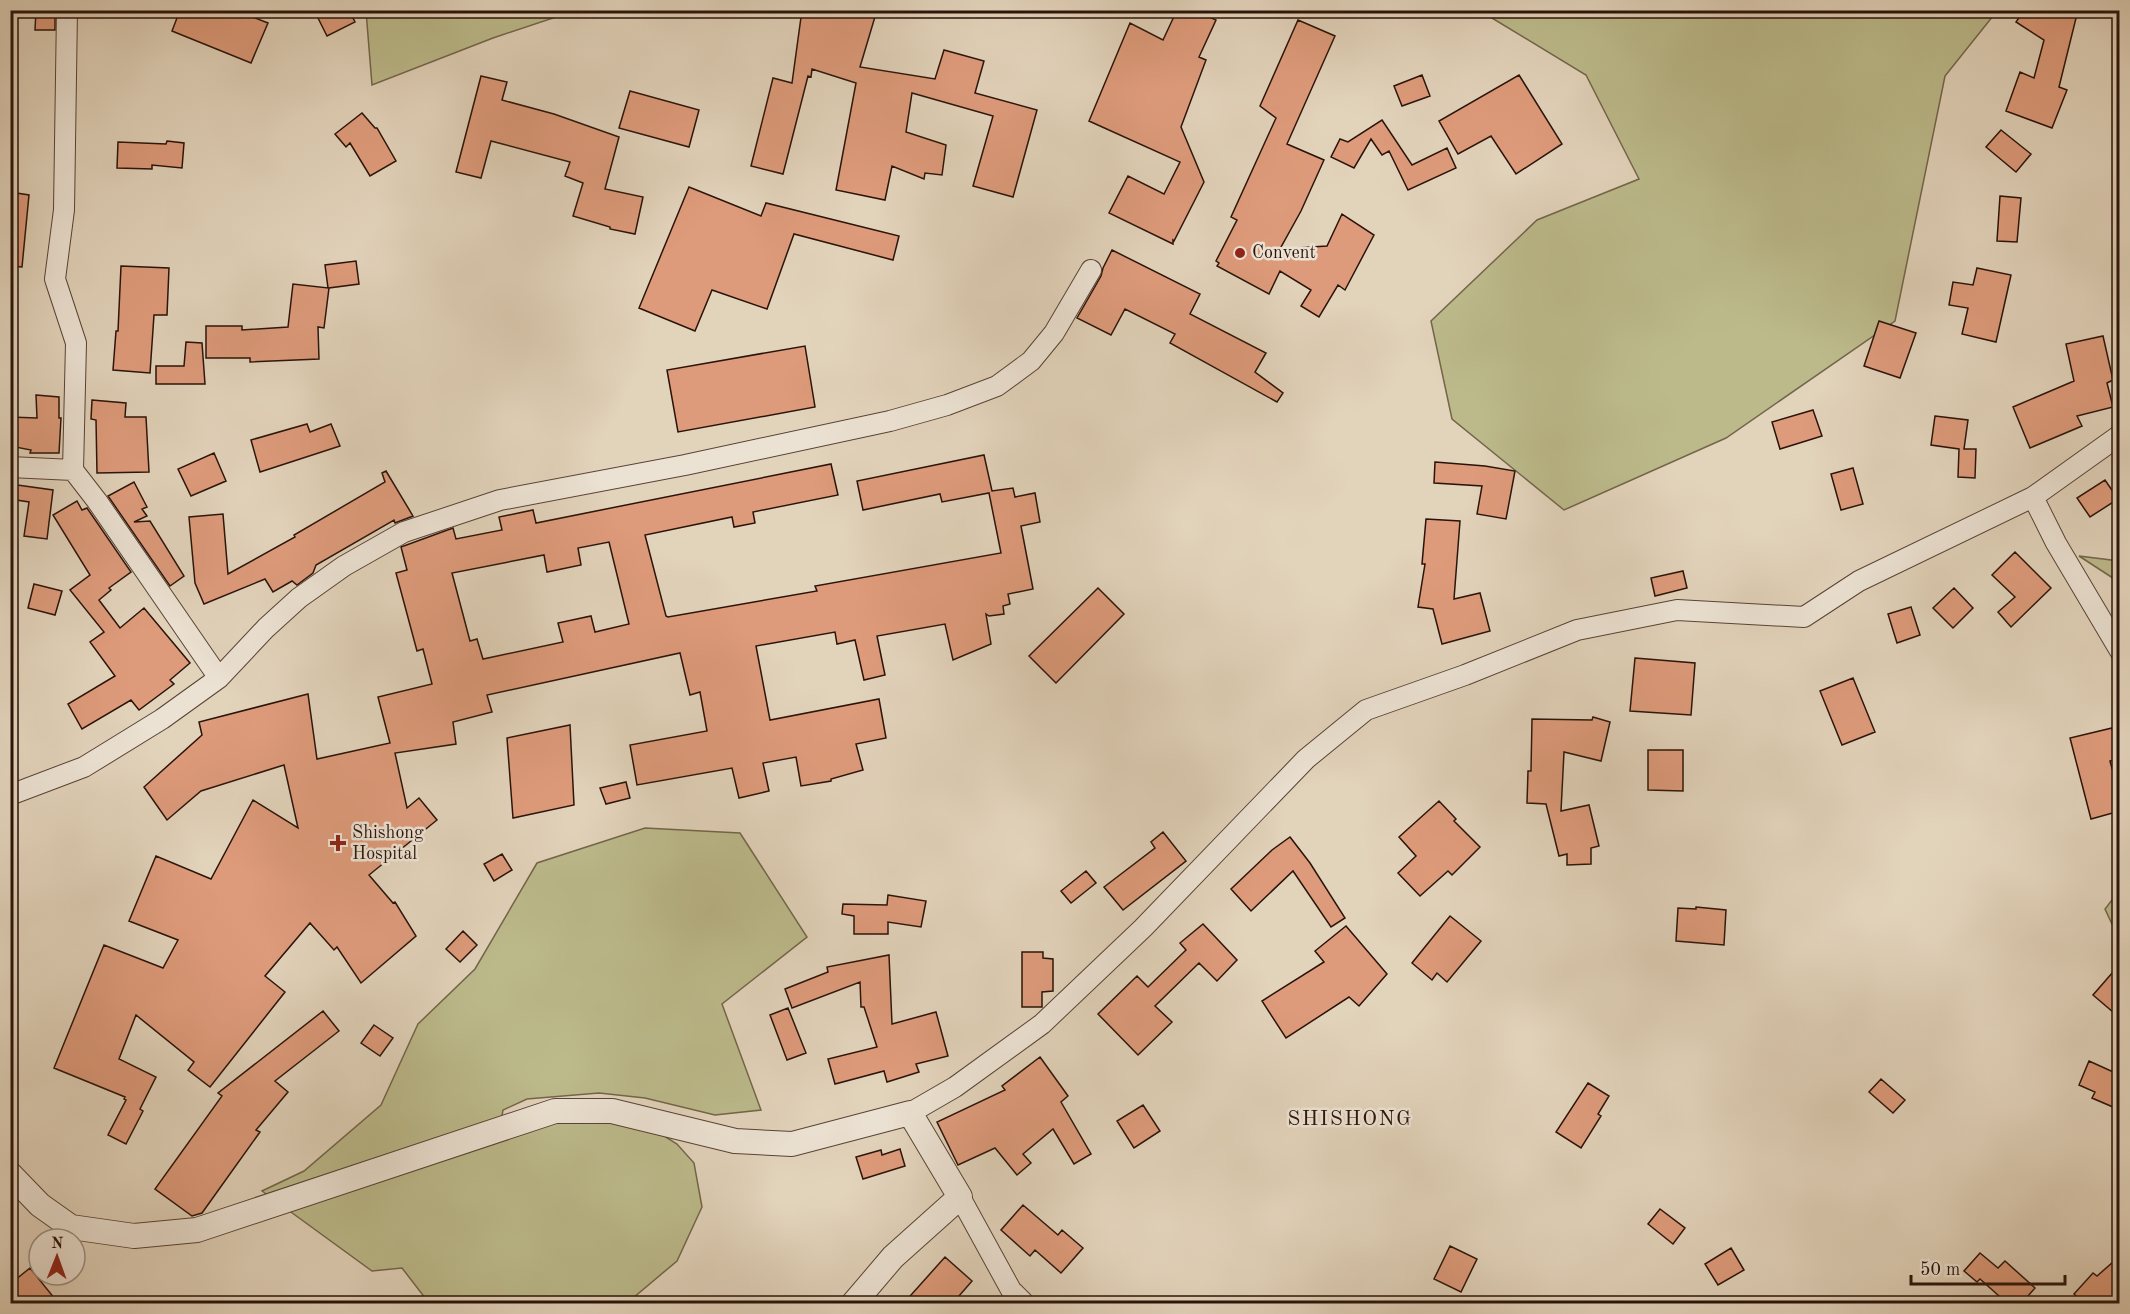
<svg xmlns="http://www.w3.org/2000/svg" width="2130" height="1314" font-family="'Old Standard TT',serif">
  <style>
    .green { fill: #bcba8b; stroke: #73664a; stroke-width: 1.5 }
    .building { fill: #de9b7b; stroke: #2a130a; stroke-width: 1.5; fill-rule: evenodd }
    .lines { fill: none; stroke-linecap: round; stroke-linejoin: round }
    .minor-casing { stroke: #584336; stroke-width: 22 }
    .tertiary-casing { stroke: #584336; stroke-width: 26 }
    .minor { stroke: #ece2d3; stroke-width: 20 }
    .tertiary { stroke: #ece2d3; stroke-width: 24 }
    .poi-dot { fill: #8f2418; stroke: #ece2d3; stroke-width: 2 }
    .labels { text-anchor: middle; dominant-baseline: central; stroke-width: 5; stroke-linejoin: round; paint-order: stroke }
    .poi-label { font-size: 18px; fill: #2a130a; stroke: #ece2d3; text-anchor: start }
    .quarter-label { font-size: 21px; letter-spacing: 1.5px; fill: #2a130a; stroke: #ece2d3 }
  </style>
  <rect width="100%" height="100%" fill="#e2d3bb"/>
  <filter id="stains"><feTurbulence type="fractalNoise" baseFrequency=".00333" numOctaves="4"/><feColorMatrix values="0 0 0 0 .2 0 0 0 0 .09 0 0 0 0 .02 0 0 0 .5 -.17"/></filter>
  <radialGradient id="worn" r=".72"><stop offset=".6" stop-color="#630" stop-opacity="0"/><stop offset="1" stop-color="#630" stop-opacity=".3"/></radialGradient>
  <path class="green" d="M 366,11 L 366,10 L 574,11 L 493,38 L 372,85 Z
    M 1470,11 L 1997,11 L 1945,76 L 1895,321 L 1726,438 L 1564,510 L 1452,419 L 1431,321 L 1537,220 L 1639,179 L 1586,75 L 1487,15 Z
    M 2079,556 L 2119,561 L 2119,582 Z
    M 645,828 L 740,833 L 807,937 L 722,1004 L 761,1110 L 715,1115 L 645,1098 L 599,1093 L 527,1099 L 503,1110 L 498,1138 L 569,1115 L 650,1127 L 677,1144 L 694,1163 L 702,1207 L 677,1261 L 627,1303 L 429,1303 L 402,1268 L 372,1271 L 262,1191 L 304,1171 L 381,1105 L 418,1024 L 475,969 L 537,863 Z
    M 2119,891 L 2119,939 L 2105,909 Z"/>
  <path class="building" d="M 36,10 L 55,10 L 55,30 L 35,30 Z
    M 180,10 L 235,10 L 268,23 L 251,63 L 172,31 Z
    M 314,10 L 349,10 L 355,22 L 327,36 Z
    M 802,10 L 877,10 L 860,67 L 935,79 L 944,50 L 984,61 L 975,93 L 1037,110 L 1013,197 L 973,186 L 993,116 L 912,93 L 906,132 L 946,145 L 942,175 L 925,173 L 924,179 L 892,166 L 885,200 L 836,190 L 856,83 L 812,69 L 811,77 L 808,76 L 783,174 L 751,166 L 773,78 L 792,83 Z
    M 1177,10 L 1195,10 L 1216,20 L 1199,57 L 1206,60 L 1181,127 L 1204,182 L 1174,241 L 1173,240 L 1173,244 L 1109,213 L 1128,176 L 1164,194 L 1180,162 L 1089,121 L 1130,23 L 1163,40 Z
    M 2024,10 L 2078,10 L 2059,87 L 2067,90 L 2052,128 L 2006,111 L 2020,72 L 2034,78 L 2044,40 L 2016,22 Z
    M 1298,20 L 1335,36 L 1287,144 L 1324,160 L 1301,211 L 1280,249 L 1327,246 L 1342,214 L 1374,235 L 1345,290 L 1338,285 L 1319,317 L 1301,306 L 1311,290 L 1280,271 L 1269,294 L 1217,266 L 1219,263 L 1216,261 L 1237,220 L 1231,217 L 1276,118 L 1260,106 Z
    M 1422,75 L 1430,96 L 1402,106 L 1394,86 Z
    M 1519,75 L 1562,144 L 1516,174 L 1491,136 L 1458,154 L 1439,121 Z
    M 481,76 L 507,82 L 502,100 L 554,114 L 619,137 L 605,189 L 643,197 L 635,234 L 610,229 L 610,227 L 573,216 L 583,183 L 565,176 L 570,162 L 491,141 L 481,178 L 456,172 Z
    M 630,91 L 699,110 L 689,147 L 619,128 Z
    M 362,113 L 375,128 L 377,128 L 396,161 L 370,176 L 350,143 L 346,147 L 335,134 Z
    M 1382,120 L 1412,165 L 1447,148 L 1456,168 L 1408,190 L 1389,151 L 1382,155 L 1371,139 L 1354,168 L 1331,157 L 1340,139 L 1348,142 Z
    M 2001,130 L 2031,154 L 2016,172 L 1986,147 Z
    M 167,141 L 184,143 L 182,168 L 152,165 L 152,169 L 117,168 L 118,142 L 166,144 Z
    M 689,187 L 761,216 L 766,203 L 899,236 L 893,260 L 794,234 L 767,309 L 712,290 L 695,331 L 639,308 Z
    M 10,192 L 29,195 L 22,267 L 10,266 Z
    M 2000,196 L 2021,198 L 2017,242 L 1997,241 Z
    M 1112,250 L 1200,294 L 1190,314 L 1266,353 L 1255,372 L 1283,393 L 1277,402 L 1170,343 L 1175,334 L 1125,309 L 1111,335 L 1077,318 L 1101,276 L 1103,268 Z
    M 356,261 L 359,284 L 329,288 L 324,328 L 318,327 L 319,359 L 250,362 L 250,358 L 206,358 L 206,326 L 242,326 L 242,330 L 288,327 L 293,284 L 328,288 L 325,265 Z
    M 121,266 L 169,268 L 167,315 L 154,315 L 150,373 L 113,370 L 116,331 L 118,331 Z
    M 1977,268 L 2011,275 L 1996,342 L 1962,334 L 1968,308 L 1949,305 L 1953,282 L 1973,285 Z
    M 1879,321 L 1916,333 L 1900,378 L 1864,366 Z
    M 2103,336 L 2113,380 L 2107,383 L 2113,407 L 2077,416 L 2082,426 L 2030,448 L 2013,407 L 2074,381 L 2066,344 Z
    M 186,342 L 202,343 L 205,384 L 156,384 L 156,366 L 184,366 Z
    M 805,346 L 815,407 L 678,432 L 667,370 Z
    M 36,395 L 59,397 L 59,418 L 61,418 L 59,453 L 30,453 L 31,450 L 10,446 L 10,417 L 37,418 Z
    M 92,400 L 126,403 L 125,417 L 146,417 L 149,472 L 97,473 L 96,420 L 91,419 Z
    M 1813,410 L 1822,436 L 1780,449 L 1772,422 Z
    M 1935,416 L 1968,420 L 1964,449 L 1976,449 L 1975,478 L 1958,477 L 1959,449 L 1931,445 Z
    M 307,424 L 310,432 L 331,424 L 340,446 L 260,472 L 251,440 Z
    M 214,453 L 226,481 L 191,496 L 178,469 Z
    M 984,455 L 992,491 L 1013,488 L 1015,497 L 1035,493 L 1040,522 L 1021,526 L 1033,589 L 1008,594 L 1010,604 L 1003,606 L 1004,614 L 989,616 L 986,614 L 991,644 L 953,660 L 945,624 L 877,636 L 885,675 L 864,680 L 855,640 L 837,644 L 835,632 L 756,646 L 770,720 L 879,699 L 886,738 L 856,744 L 863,770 L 831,779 L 831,781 L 801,786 L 796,757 L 763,763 L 769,791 L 739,798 L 732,768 L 637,785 L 630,745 L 707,731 L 700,692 L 690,695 L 680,653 L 487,695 L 492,712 L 453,722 L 456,744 L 395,753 L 407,808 L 419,798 L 437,820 L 369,875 L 393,903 L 395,902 L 416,936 L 361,983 L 337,947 L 334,950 L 310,923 L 265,976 L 285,992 L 210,1087 L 188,1070 L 194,1062 L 136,1015 L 119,1059 L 156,1077 L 140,1109 L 143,1111 L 126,1144 L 108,1135 L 126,1100 L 124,1099 L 125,1097 L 54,1068 L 104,945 L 163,968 L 178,940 L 129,921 L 156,856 L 211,879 L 253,800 L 298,828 L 284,765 L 201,791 L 167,820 L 144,787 L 202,735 L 199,722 L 308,694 L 317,759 L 390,743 L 378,697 L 432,684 L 423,649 L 417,651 L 396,573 L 407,570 L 401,547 L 453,528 L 456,539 L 502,530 L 499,517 L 533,510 L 536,523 L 831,464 L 838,495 L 753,512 L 755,523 L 734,527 L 732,517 L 645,535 L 666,616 L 668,617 L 817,591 L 815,586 L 1001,553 L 989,493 L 942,502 L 940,494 L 863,510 L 857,481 ZM 609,542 L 629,624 L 595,632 L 591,616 L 558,623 L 563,642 L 483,659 L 477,639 L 470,641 L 452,573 L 544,555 L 547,572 L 581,565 L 578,548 Z
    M 1435,462 L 1485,466 L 1515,471 L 1506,519 L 1477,514 L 1482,486 L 1434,483 Z
    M 1853,468 L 1863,504 L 1841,510 L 1831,474 Z
    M 386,471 L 413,516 L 395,523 L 394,520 L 316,565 L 313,573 L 297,585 L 292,581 L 273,592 L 265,579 L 204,604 L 195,583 L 189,517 L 223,514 L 228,574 L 295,537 L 294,535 L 385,482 L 382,473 Z
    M 2105,480 L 2118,499 L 2090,517 L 2077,498 Z
    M 134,482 L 147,507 L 142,509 L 147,516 L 134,522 L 150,521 L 184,576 L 170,586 L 108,496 Z
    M 10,484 L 53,490 L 47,539 L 24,536 L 29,502 L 10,499 Z
    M 77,501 L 82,510 L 87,508 L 131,572 L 109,588 L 111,590 L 99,600 L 120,628 L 144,608 L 190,663 L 170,680 L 174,684 L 139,710 L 131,700 L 82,729 L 68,704 L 115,676 L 90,642 L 104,632 L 70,590 L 90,575 L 53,515 Z
    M 1426,519 L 1460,521 L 1454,599 L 1480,593 L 1490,631 L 1442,644 L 1433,609 L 1418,607 L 1425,564 L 1422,564 Z
    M 2015,552 L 2051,588 L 2011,627 L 1998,612 L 2015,597 L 1992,575 Z
    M 1683,571 L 1687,588 L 1655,596 L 1651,578 Z
    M 34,584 L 62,591 L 55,615 L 28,608 Z
    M 1098,588 L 1124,614 L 1056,683 L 1029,656 Z
    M 1954,588 L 1973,608 L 1953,628 L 1933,608 Z
    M 1911,607 L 1920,635 L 1897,643 L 1888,614 Z
    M 1635,658 L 1695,663 L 1691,715 L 1630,711 Z
    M 1853,678 L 1875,732 L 1842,745 L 1820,691 Z
    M 1593,717 L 1610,722 L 1601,761 L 1564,752 L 1561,811 L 1589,805 L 1599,846 L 1591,848 L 1591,864 L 1567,865 L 1567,854 L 1559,856 L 1546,804 L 1527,803 L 1528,771 L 1531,771 L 1532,719 L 1592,720 Z
    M 570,725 L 574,805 L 513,818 L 507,738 Z
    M 2112,728 L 2119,759 L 2110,761 L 2120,797 L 2120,811 L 2091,819 L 2070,738 Z
    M 1648,750 L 1683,750 L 1683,791 L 1648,790 Z
    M 626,782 L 630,798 L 606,804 L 600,788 Z
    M 1439,801 L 1456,819 L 1454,821 L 1480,847 L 1452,875 L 1448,871 L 1420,896 L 1398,873 L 1416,856 L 1399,837 Z
    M 1163,832 L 1186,861 L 1123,910 L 1104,887 L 1155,848 L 1151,842 Z
    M 1290,837 L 1310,863 L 1345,918 L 1331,927 L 1293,871 L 1251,911 L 1231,889 L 1272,850 Z
    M 502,854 L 512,870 L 494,881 L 484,864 Z
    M 1086,871 L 1096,883 L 1071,903 L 1061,891 Z
    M 888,895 L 926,901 L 921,927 L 888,922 L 888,934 L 854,934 L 854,916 L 842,914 L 843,904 L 887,905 Z
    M 1696,907 L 1726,910 L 1724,945 L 1676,941 L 1678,908 L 1696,909 Z
    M 1450,916 L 1481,941 L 1447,982 L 1437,973 L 1432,980 L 1412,963 Z
    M 1203,924 L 1237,960 L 1217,981 L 1199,963 L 1155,1006 L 1172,1022 L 1138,1055 L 1098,1014 L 1137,976 L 1148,987 L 1186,950 L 1180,943 Z
    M 1346,926 L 1387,974 L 1359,1006 L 1349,997 L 1286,1038 L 1262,1001 L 1324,962 L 1315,951 Z
    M 463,931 L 477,945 L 460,962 L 446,949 Z
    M 1022,952 L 1043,952 L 1043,958 L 1053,959 L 1053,991 L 1042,992 L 1042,1007 L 1022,1007 Z
    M 889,955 L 892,1024 L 936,1012 L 948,1056 L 916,1064 L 919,1072 L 887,1082 L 884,1071 L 835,1084 L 828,1059 L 877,1047 L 864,1007 L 861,1007 L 860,982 L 792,1008 L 785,989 L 828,972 L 827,967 Z
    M 2120,964 L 2120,1018 L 2093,995 Z
    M 788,1008 L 806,1053 L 787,1060 L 770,1015 Z
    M 323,1011 L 339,1031 L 275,1081 L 288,1092 L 256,1130 L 260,1132 L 202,1213 L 192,1216 L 155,1189 L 222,1096 L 218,1093 Z
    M 374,1025 L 393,1038 L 380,1056 L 361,1043 Z
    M 1040,1057 L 1068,1096 L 1061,1102 L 1091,1154 L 1074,1164 L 1053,1129 L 1023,1154 L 1031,1163 L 1017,1175 L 995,1148 L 958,1165 L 937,1122 L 1005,1090 L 1002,1086 Z
    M 2089,1061 L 2120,1075 L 2120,1110 L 2092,1098 L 2095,1092 L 2079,1085 Z
    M 1881,1079 L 1905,1100 L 1893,1113 L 1869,1092 Z
    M 1588,1083 L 1609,1096 L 1598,1114 L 1601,1116 L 1581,1148 L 1556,1132 Z
    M 1143,1105 L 1160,1131 L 1134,1148 L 1117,1121 Z
    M 900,1149 L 905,1166 L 863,1179 L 856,1157 L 881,1150 L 882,1155 Z
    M 1023,1205 L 1058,1235 L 1062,1230 L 1083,1248 L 1061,1273 L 1035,1250 L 1030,1256 L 1001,1230 Z
    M 1660,1209 L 1685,1228 L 1673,1244 L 1648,1224 Z
    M 1450,1246 L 1477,1259 L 1461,1292 L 1434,1279 Z
    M 1731,1248 L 1744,1270 L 1718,1285 L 1705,1264 Z
    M 1980,1253 L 1998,1268 L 2005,1261 L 2035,1288 L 2021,1304 L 2008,1304 L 1980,1279 L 1977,1282 L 1964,1271 Z
    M 2120,1256 L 2120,1304 L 2085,1304 L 2074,1294 L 2093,1273 L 2097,1276 Z
    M 945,1257 L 972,1281 L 952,1304 L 903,1304 Z
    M 30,1268 L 59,1304 L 10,1304 L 10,1284 Z"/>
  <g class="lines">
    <g class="minor-casing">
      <path id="minor" d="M 67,10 L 64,210 L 55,279 L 76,343 L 73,470 L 97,501 L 219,678
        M 10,467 L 73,470
        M 2033,497 L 2056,543 L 2120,651
        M 10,795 L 84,767 L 162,719 L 219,678 L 266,628 L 299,598 L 344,566 L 404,532 L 500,500 L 685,465 L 890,421 L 947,405 L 997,386 L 1031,361 L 1054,333 L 1091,270
        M 910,1113 L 955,1087 L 1042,1024 L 1143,928 L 1306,759 L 1366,710 L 1465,675 L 1577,630 L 1677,610 L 1804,617 L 1859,581 L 2033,497 L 2120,435
        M 960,1197 L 1011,1290 L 1025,1304"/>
    </g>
    <g class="tertiary-casing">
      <path id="tertiary" d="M 10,1174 L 40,1205 L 71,1227 L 134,1236 L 197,1230 L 555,1111 L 612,1111 L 735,1141 L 792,1144 L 910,1113 L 960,1197 L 893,1257 L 853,1304"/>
    </g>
    <use href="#minor" class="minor"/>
    <use href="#tertiary" class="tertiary"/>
  </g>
  <g class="poi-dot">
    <circle cx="1240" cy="253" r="6"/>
    <path d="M335 834h6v6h6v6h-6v6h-6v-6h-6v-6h6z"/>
  </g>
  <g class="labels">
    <g class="poi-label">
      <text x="1252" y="253">Convent</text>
      <text x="352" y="833">Shishong<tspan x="352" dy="21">Hospital</tspan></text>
    </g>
    <g class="quarter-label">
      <text x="1350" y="1119">SHISHONG</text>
    </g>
  </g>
  <rect width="2130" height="1314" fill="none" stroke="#e2d3bb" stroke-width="36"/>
  <rect x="12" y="12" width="2106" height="1290" fill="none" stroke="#2a130a" stroke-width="3"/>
  <rect x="18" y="18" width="2094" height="1278" fill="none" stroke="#2a130a" stroke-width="1.5"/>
  <g transform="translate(57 1257) rotate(1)"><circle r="28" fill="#ece2d3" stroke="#9e8f83" stroke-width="1.5"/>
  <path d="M0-4.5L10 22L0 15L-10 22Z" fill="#8f2418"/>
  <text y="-9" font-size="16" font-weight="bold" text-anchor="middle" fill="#2a130a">N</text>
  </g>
  <path d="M1911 1275v9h154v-9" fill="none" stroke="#2a130a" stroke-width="3"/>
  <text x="1920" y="1275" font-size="18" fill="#2a130a" stroke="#ece2d3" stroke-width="4.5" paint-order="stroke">50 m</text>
  <rect width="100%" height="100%" filter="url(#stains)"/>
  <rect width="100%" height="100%" fill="url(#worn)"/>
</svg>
